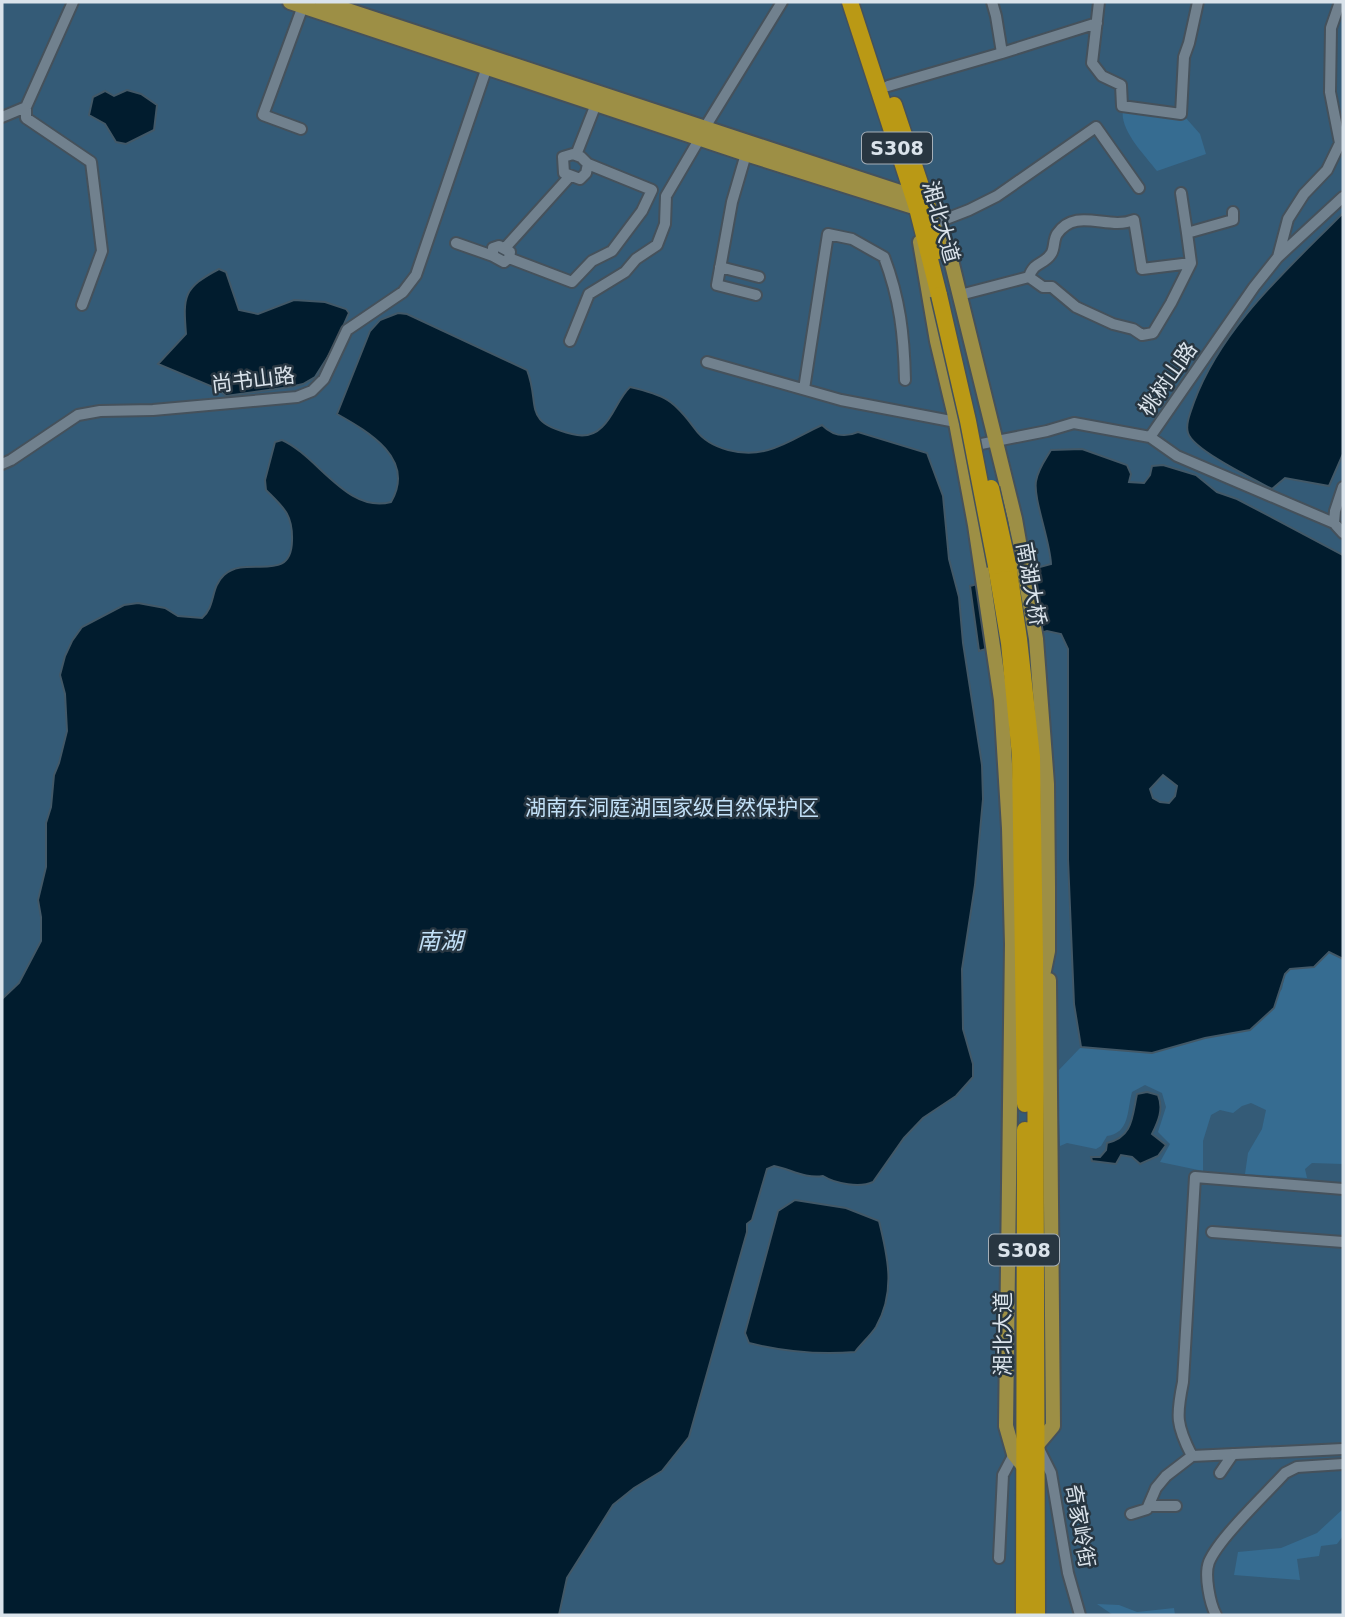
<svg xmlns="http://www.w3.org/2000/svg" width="1345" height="1617" font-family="'DejaVu Sans','Noto Sans SC',sans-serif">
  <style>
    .green { fill: #345b77 }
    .forest { fill: #366c91 }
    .water { fill: #011c2e; stroke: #425867; stroke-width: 2; fill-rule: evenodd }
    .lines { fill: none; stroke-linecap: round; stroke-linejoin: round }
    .minor-casing { stroke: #45515b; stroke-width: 14 }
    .major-casing { stroke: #45515b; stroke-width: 18 }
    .highway-casing { stroke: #45515b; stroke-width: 19 }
    .minor { stroke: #71818e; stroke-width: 10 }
    .major { stroke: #9d8f45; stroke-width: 14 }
    .highway { stroke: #ba9915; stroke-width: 16 }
    .highway-bridge-casing { stroke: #45515b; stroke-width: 19; stroke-linecap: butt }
    .highway-bridge { stroke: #ba9915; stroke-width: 16 }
    .labels { text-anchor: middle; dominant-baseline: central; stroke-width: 5; stroke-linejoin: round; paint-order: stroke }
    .shield { fill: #283641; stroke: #a5afb8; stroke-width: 2 }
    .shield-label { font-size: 19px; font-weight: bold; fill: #dae3eb }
    .street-label { font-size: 21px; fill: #dae3eb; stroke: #283641 }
    .park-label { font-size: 21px; fill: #c2e0f7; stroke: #283641 }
    .water-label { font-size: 23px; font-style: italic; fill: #c3e1f8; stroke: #283641 }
  </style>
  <rect width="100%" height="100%" fill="#283641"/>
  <path class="green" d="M 2,2 L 1343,2 L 1343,1615 L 2,1615 Z"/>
  <path class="forest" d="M 1123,109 L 1185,117 L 1200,134 L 1206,154 L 1157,171 C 1145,155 1119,130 1123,109 Z
    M 1329,952 L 1343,959 L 1343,1164 L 1312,1163 L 1305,1169 L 1307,1178 L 1245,1174 L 1248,1153 L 1262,1129 L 1266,1110 L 1251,1103 L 1242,1106 L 1233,1113 L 1220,1110 L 1211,1115 L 1203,1141 L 1203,1171 L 1160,1162 L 1170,1144 L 1158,1132 L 1166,1107 L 1162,1093 L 1145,1085 L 1132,1092 C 1127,1110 1130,1133 1107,1136 L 1101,1146 L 1096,1149 L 1067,1143 L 1060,1146 L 1057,1072 L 1081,1047 L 1152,1053 L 1205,1038 L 1250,1030 L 1282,989 L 1285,974 L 1290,969 L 1314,967 Z
    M 1343,1509 L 1343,1536 L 1337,1544 L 1321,1546 L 1319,1556 L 1297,1559 L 1300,1580 L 1234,1575 L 1238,1552 L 1281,1548 L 1317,1533 Z
    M 1097,1604 L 1119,1605 L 1137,1612 L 1174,1608 L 1175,1615 L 1113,1615 Z"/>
  <path class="water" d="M 127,90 L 141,94 L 157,105 L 154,130 L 126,144 L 116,142 L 105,124 L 89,115 L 93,97 L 105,91 L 114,96 Z
    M 1343,213 L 1343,454 L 1329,486 L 1285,478 L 1272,489 C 1255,480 1193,450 1188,433 C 1185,424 1191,411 1194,402 C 1222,326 1288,269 1343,213 Z
    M 219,269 L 226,272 L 239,310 L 258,314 L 294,300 L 325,302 L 346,309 L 349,313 L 334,347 L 315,377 L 303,384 L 290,387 L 226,396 L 218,389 L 158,364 L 186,334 C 183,296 183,288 219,269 Z
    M 398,313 L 407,314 L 527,370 C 541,406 521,422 572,434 C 583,437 594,435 602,427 C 614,416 618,398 630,387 C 665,395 674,400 695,429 C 710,450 744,457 768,450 C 787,445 804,433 822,425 C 833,436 844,438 858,432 L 927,453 L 943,496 L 949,559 L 959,597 L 963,643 L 982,765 L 983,799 L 975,885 L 962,969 L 963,1029 L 973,1064 L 973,1077 L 956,1096 L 923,1118 L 904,1138 L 873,1182 C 860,1188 836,1184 823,1176 C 805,1179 790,1169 774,1166 L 767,1169 L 752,1220 L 747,1224 L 747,1232 L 689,1437 L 662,1471 L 634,1488 L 613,1505 L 567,1578 L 559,1615 L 2,1615 L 2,999 L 19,983 L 41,941 L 41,917 L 38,900 L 46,867 L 46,823 L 51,807 L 54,775 L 59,763 L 67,731 L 65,694 L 60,675 L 65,656 L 72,641 L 82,627 L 124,605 L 138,603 L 165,608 L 178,616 L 202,618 C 216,606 210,588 224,575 C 247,554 291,585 292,541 C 293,514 283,507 266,490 L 265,480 L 275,442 L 282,440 C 318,456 347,514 391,502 C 416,459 369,432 337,414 L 370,331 L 380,320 Z
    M 1082,449 L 1127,465 L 1131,474 L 1129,482 L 1144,483 L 1150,475 L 1152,466 L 1163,465 L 1196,475 L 1217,492 L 1237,499 L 1343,555 L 1343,959 L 1329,952 L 1314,967 L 1290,969 L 1285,974 L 1274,1008 L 1250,1030 L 1205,1038 L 1152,1053 L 1081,1047 L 1074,1004 L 1068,859 L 1068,649 L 1061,634 L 1047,631 L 979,651 L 970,586 L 1051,564 C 1050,540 1033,499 1036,481 C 1038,469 1045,460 1051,450 ZM 1163,775 L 1177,786 L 1175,796 L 1169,803 L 1160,802 L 1153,798 L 1150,789 Z
    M 1147,1092 L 1158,1095 C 1164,1109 1158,1122 1152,1134 L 1166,1145 L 1158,1156 L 1140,1164 L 1132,1157 L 1121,1155 L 1116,1164 L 1092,1161 L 1091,1157 L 1100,1157 L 1106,1150 L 1107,1143 C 1133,1137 1132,1117 1137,1094 Z
    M 795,1200 L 846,1208 L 879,1221 C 888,1257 896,1292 876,1327 C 871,1335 861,1344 855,1352 C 818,1355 785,1352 749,1343 L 745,1333 L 778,1211 Z"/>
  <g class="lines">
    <g class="minor-casing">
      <path id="minor" d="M 1099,2 L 1092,63 L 1102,76 L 1121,85 L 1122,106 L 1181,114 L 1184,57 L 1189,43 L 1198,2
        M 1340,2 L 1331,28 L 1330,92 L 1340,143
        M 1002,53 L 1097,23
        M 888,86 L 1002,53 L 996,16 L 992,2
        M 26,107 L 26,118 L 91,162 L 102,251 L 82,305
        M 2,117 L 26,107 L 73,2
        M 301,129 L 263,115 L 303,6
        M 704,129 L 782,2
        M 746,154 L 732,202 L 717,285 L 756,295
        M 576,155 L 596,104
        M 1181,193 L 1187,233
        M 933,224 L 969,210 L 997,196 L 1096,127 L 1139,188
        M 456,243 L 493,256 L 493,248 L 499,246 L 510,252 L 509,258 L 504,262 L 493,256
        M 505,248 L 570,176
        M 1278,257 L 1288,219 L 1304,194 L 1327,170 L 1342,139
        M 509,258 L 572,282 L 592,261 L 612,251 L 642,211 L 652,190 L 588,164 L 581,157 L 573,154 L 563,157 L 564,173 L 580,179 L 586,173 L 588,164
        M 720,267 L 759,277
        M 1029,277 C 1034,261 1044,265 1051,254 C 1055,249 1053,240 1057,234 C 1076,206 1108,231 1134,220 L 1142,269 L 1191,263
        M 960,295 L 1029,277 L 1043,287 L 1052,287 L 1076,307 L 1113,324 L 1133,329 L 1142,335 L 1153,333 L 1171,303 L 1191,263 L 1187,233 L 1233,220 L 1233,212
        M 570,341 L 589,294 L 625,272 L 636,259 L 657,245 L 665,224 L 666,196 L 700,138
        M 707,362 L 841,400 L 956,422
        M 804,389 L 828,234 L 852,239 L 884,257 C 900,299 904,335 905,380
        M 1150,437 L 1177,456 L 1334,523 L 1343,533
        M 966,447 L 1047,431 L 1074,423 L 1150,437 L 1254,287 L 1278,257 L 1343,197
        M 2,464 L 11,460 L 78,415 L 100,411 L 153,410 L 297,397 L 312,391 L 324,379 L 347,330 L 403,292 L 416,275 L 487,67
        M 1334,523 L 1335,511 L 1343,487
        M 1212,1232 L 1343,1242
        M 1039,1449 L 1051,1473 L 1068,1573 L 1080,1615
        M 1192,1456 C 1176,1425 1176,1416 1183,1382 L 1195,1177 L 1343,1189
        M 1220,1473 L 1233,1454
        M 1149,1506 L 1176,1506
        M 1131,1514 L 1147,1509 L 1156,1488 L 1166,1476 L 1192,1456 L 1343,1449
        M 999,1558 L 1003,1475 L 1014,1454
        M 1216,1615 C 1210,1604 1204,1575 1209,1562 C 1219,1538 1265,1495 1285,1473 L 1297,1467 L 1343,1464"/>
    </g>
    <g class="major-casing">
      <path id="major" d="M 290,2 L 746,154 L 917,208 L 924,207
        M 323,2 L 912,196 L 923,193
        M 937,232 L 950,256 L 1015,519 L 1036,639 L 1047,784 L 1048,886 L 1048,951 L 1039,995
        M 920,242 L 937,341 L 954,412 L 975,525 L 1001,700 L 1009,828 L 1012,944 L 1006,1426 L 1014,1454 L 1024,1467
        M 1037,1445 L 1053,1426 L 1049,980"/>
    </g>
    <g class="highway-casing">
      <path id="highway" d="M 850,2 L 917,208 L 939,295
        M 894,105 L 928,207 L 938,251
        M 1008,564 L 1019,639 L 1032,757 L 1035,959 L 1037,1615
        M 996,566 L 1009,643 L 1020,756 L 1025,1104
        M 1024,1615 L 1025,1130"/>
    </g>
    <use href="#minor" class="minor"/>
    <use href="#major" class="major"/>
    <use href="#highway" class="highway"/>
    <g class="highway-bridge-casing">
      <path id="highway-bridge" d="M 939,295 L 968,421 L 996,566
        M 991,488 L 1008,564"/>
    </g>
    <use href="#highway-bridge" class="highway-bridge"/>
  </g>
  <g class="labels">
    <g class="shield">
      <rect x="862" y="132.5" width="70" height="31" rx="5"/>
      <rect x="989" y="1234.5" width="70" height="31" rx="5"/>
    </g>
    <g class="shield-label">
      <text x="897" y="148">S308</text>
      <text x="1024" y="1250">S308</text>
    </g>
    <g class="street-label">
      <text transform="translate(941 222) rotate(74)">湘北大道</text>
      <text transform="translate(1168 379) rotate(-55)">桃树山路</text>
      <text transform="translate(253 380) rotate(-7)">尚书山路</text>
      <text transform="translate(1031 584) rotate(80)">南湖大桥</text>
      <text transform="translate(1003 1334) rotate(-90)">湘北大道</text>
      <text transform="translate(1080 1526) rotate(80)">奇家岭街</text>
    </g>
    <g class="park-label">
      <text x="672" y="808">湖南东洞庭湖国家级自然保护区</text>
    </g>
    <g class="water-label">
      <text x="440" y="941">南湖</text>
    </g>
  </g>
  <rect width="1345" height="1617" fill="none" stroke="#dae3eb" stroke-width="7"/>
</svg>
